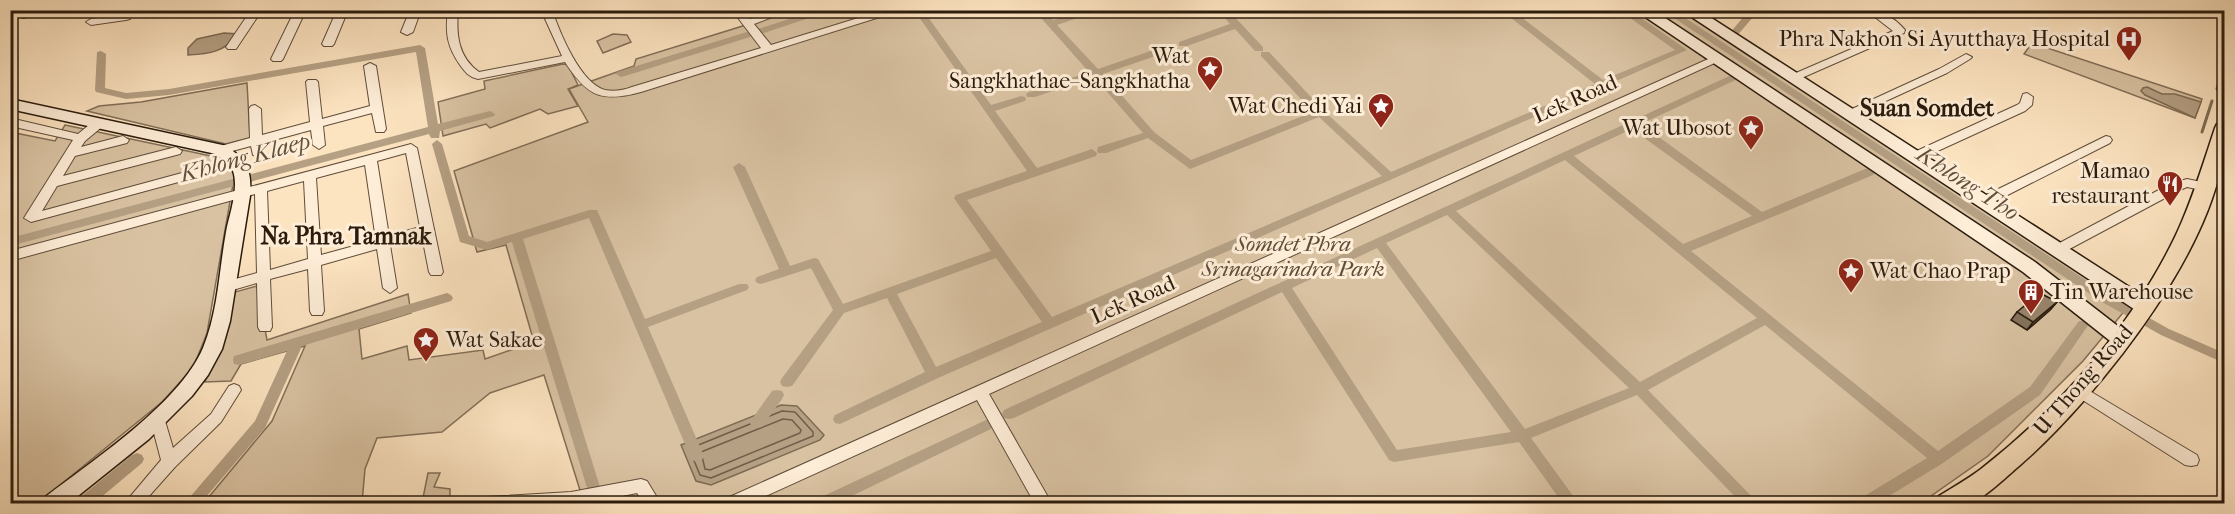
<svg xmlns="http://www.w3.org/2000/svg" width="2235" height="514" font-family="'IM FELL French Canon',serif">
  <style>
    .green { fill: #d9c2a2; stroke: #826e58; stroke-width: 1.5 }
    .water { fill: #b5a084; stroke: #7d6b54; stroke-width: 1.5 }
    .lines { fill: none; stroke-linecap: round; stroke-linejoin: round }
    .shore { stroke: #705e48; stroke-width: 1.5 }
    .stream { stroke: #7d6b54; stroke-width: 3 }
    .canal { fill: #b5a084; fill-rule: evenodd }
    .street-casing { stroke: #5f4d3a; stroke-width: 2 }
    .secondary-casing { stroke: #2a1b0d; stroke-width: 3 }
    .primary-casing { stroke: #2a1b0d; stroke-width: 3 }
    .street { fill: #feedd7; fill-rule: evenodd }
    .secondary { fill: #feedd7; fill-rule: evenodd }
    .primary { fill: #fde4c1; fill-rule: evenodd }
    .wall { fill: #83725c; stroke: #2a1b0d; stroke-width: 1.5 }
    .shaded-wall { fill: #6a5c4b; stroke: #2a1b0d; stroke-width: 1.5 }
    .building { fill: #98846b; stroke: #2a1b0d; stroke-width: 1.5 }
    .labels { text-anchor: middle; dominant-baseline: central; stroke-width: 6; stroke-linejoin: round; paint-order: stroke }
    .poi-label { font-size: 22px; fill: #2a1b0d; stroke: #feedd7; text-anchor: end }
    .street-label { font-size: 22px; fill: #2a1b0d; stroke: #feedd7 }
    .park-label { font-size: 22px; font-style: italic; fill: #5f4d3a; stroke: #feedd7 }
    .neighbourhood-label { font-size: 24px; font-weight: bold; fill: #2a1b0d; stroke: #feedd7 }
    .water-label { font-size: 24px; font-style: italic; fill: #62503d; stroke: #feedd7 }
  </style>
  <rect width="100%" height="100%" fill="#fde4c1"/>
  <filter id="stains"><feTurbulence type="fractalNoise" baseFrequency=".00333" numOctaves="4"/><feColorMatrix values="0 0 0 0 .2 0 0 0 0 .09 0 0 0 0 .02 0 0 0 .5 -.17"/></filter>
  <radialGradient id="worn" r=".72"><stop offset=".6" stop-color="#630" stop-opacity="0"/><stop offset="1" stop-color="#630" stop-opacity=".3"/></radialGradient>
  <path class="green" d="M 791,11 L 1682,11 L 2132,302 L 2083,361 L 1988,456 L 1921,503 L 584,503 L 544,375 L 490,393 L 442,432 L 377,438 L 365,469 L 362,503 L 203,504 L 272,421 L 305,346 L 241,364 L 231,381 L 205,382 L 235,292 L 257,286 L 267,340 L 408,294 L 411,313 L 359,329 L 362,359 L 407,346 L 409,360 L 483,350 L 485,359 L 534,342 L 506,245 L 477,252 L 454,171 L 588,122 L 569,89 L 634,66 L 636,59 Z
    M 613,34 L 627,35 L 631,42 L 603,53 L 597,41 Z
    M 2032,43 L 2202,99 L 2195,118 L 2024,54 Z
    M 563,64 L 568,65 L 578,85 L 568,89 L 578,106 L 548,114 L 540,109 L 490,128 L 486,124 L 443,136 L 438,102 L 485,89 L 484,81 Z
    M 247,83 L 250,138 L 226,144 L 87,111 L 99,106 L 141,102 Z
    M 65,125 L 211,156 L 228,166 L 235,173 L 207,333 L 193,368 L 162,402 L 38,503 L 11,503 L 10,132 L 55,141 Z
    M 428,473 L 440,473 L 434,487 L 450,489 L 450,503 L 422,503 Z"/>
  <path class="water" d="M 224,33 L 238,34 C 225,52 209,54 188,55 L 188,48 L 197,39 Z
    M 2147,87 L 2162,94 L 2175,94 L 2201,102 L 2195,118 L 2145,95 L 2141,91 L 2143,88 Z
    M 781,405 L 797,406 L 824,435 L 820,440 L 711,485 L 696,481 L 681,445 Z"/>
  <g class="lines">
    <path class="shore" d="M 782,411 L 795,412 L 813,432 L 813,436 L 711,478 L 700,475 L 690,451 L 691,448 Z
      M 783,419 L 792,420 L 801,430 L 800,433 L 710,470 L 705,469 L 701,452 Z"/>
    <path class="stream" d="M 2217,89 L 2224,65
      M 2202,132 L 2212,101"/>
    <path class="canal" d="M 817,10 L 833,10 L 764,33 L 758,33 L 756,31 L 758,29 Z
      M 914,10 L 923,10 L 991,105 L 1021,96 L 1025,97 L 1026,99 L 1025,101 L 995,111 L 1037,168 L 1092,149 L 1097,153 L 1096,156 L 967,200 L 1052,317 L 1382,176 L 1319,117 L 1190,169 L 1148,138 L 1106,153 L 1098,153 L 1097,150 L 1098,147 L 1143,133 L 1094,77 L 1035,97 L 1027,97 L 1026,95 L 1027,93 L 1089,72 L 1034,10 L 1044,10 L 1053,20 L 1085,10 L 1101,10 L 1057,25 L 1098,69 L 1168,45 L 1176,45 L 1176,49 L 1103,74 L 1154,132 L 1191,160 L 1313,112 L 1261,56 L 1261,52 L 1269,52 L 1324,111 L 1391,172 L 1595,84 L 1501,10 L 1512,10 L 1603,80 L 1675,50 L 1619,10 L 1630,10 L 1687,50 L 938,378 L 840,424 L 835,423 L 833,419 L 835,415 L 925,372 L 887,298 L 844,313 L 792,386 L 787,387 L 782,386 L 780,382 L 782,378 L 833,310 L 811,268 L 761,284 L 757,283 L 755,280 L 757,277 L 779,269 L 733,167 L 739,163 L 745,167 L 790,266 L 814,258 L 818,259 L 843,304 L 991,251 L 954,198 L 956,195 L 1027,171 ZM 996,258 L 1042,322 L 936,367 L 897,294 Z
      M 1218,10 L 1228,10 L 1263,47 L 1263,51 L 1255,51 L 1235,29 L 1187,46 L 1179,46 L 1179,42 L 1230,24 Z
      M 1662,10 L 1673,10 L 2110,296 L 2169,329 L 2224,353 L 2224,363 L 2161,335 L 2102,302 Z
      M 1749,10 L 1759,10 L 1736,37 L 1730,37 L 1730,33 Z
      M 747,32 L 752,35 L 750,37 L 625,76 L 621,77 L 616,74 L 617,72 Z
      M 420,45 L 425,48 L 438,124 L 490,111 L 495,114 L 494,116 L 440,131 L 439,138 L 431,138 L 429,134 L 10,246 L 10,238 L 428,127 L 416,52 L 169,95 L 126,99 L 96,92 L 95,90 L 97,52 L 101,51 L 106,54 L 105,88 L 126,93 L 169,89 Z
      M 1736,73 L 1740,74 L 1741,76 L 1740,78 L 1641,124 L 1762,212 L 1865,169 L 1869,168 L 1875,172 L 1873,175 L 1691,251 L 1938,451 L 2030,387 L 2079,321 L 2087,321 L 2089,324 L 2040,395 L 1943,463 L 1876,504 L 1856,504 L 1858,500 L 1927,458 L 1765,325 L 1648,390 L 1759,504 L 1742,504 L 1637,395 L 1531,438 L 1579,504 L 1563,504 L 1519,442 L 1394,462 L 1389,460 L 1282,292 L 1014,418 L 1009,419 L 1004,418 L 1002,414 L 1004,410 ZM 1632,129 L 1752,216 L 1683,244 L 1574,156 ZM 1565,160 L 1757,318 L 1640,382 L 1456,211 ZM 1447,215 L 1629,388 L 1525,429 L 1386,243 ZM 1377,248 L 1511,432 L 1397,450 L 1292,288 Z
      M 437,140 L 442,144 L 469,236 L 487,242 L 589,210 L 597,210 L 645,319 L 739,284 L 747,284 L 749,287 L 747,290 L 648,327 L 704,456 L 702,460 L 697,462 L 692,460 L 690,456 L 589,218 L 523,239 L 600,487 L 598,491 L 593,493 L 588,491 L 512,242 L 487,250 L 460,242 L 432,144 Z
      M 447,293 L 451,295 L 453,298 L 451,301 L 302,346 L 265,428 L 200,504 L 184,504 L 255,421 L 287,351 L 239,365 L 234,364 L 233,360 L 234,356 Z
      M 777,390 L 782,391 L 784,395 L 782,399 L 762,427 L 757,428 L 752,427 L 750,423 L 752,419 L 772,391 Z
      M 986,420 L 991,421 L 993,425 L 991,429 L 835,504 L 813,504 L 815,500 Z
      M 137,453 L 142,455 L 144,459 L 142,463 L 93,504 L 75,504 L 77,500 L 132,455 Z"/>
    <g class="street-casing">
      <path id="street" d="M 21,10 L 32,10 L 27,17 L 23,18 L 18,15 Z
        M 60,10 L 71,10 L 67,16 L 63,17 L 58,14 Z
        M 125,10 L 136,10 L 130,19 L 126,20 L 91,25 L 86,22 L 91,19 L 122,14 Z
        M 251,10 L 262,10 L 236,49 L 228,49 L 226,47 Z
        M 295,10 L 306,10 L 283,59 L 281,61 L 273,61 L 271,59 Z
        M 337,10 L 348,10 L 334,44 L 332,46 L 324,46 L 322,44 Z
        M 410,10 L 421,10 L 413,32 L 407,35 L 401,32 Z
        M 448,10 L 458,10 C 456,35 458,57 479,72 L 562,56 L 541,10 L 552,10 C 560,33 580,83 605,90 C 614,92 624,90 632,87 L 761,48 L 732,10 L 743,10 L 750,19 L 774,10 L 791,10 L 754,24 L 771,45 L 884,10 L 902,10 L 641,92 C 601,103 587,96 565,62 L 478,79 C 469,77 465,72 460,65 C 447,46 445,33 448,10 Z
        M 1866,10 C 1881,10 1895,18 1905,30 L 1904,33 L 1797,80 L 1789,80 L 1787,78 L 1789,76 L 1893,31 Z
        M 1966,54 L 1972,57 L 1970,59 L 1947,73 L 1851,117 L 1847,118 L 1841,114 L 1939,69 Z
        M 1715,56 L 1721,59 L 1719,61 L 989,394 L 1052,504 L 1035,504 L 977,400 L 748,504 L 723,504 L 725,499 Z
        M 370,63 L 376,66 L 386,129 L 384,132 L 376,132 L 372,113 L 323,126 L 325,145 L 319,149 L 313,145 L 311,130 L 263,143 L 263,152 L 257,156 L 253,155 L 251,146 L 221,154 L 215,150 L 217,147 L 250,138 L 249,109 L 251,106 L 255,105 L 261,109 L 262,135 L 310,122 L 306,82 L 308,80 L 316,80 L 318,82 L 322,119 L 370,106 L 364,66 Z
        M 2027,93 L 2033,97 L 2032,105 L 2025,111 L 1918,160 L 1914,161 L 1908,157 L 1910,154 L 2017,105 L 2020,103 L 2023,94 Z
        M 10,118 L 78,134 L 95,120 L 103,120 L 105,123 L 103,126 L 85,141 L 81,147 L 123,136 L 129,140 L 127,143 L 75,156 L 63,176 L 176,147 L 182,151 L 180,154 L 57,186 L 42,211 L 204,167 L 210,171 L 208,174 L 31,222 L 24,218 L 73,140 L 10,126 Z
        M 2106,136 L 2110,137 L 2112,140 L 2110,143 L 1988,205 L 1978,205 L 1977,202 L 1978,199 Z
        M 411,144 L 417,148 L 443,272 L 441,275 L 431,275 L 429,272 L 422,236 L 390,245 L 397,288 L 390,293 L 383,288 L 377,249 L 321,265 L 324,311 L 322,315 L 312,315 L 310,311 L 308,269 L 270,279 L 272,327 L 270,331 L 260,331 L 258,327 L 257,283 L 226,292 L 219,287 L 221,283 L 257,273 L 255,194 L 10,261 L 10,251 ZM 406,153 L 420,227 L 389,236 L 377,161 ZM 365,165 L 376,240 L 321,255 L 316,178 ZM 304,181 L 308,259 L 270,270 L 267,191 Z
        M 2187,179 L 2211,184 L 2212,187 L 2206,191 L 2187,187 L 2180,190 L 2062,253 L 2052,253 L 2050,250 L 2052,247 L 2170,184 Z
        M 234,384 L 239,386 L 241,390 L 221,422 L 175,467 L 142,504 L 124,504 L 161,460 L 150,418 L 153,414 L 158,412 L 163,414 L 173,448 L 211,414 L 229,386 Z
        M 2078,384 L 2197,455 L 2199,460 L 2197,465 L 2191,466 L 2185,465 L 2073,394 L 2071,390 L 2073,386 Z
        M 641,479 L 647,481 L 661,504 L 644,504 L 637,493 L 583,504 L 479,504 L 481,499 L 487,497 L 571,492 Z"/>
    </g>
    <g class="secondary-casing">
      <path id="secondary" d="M 1635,10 L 1653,10 L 2035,262 L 2128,334 L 2131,339 L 2128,344 L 2121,346 L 2114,344 L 2023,272 Z
        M 1681,10 L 1699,10 L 2151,301 L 2153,306 L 2151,311 L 2144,313 L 2137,311 Z
        M 10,99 L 227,146 C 247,162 252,169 250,196 L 230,321 L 222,349 L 208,375 L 192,396 L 149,439 L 68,504 L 41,504 L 44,498 C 92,461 179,404 203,348 C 218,312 219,271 226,232 C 229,214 242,182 230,165 C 227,161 220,158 216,154 L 10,109 Z"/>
    </g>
    <g class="primary-casing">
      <path id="primary" d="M 2224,122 C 2235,228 2096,400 2019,466 C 2007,476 1983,500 1968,504 C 1958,506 1945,504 1936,504 L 1939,496 C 1953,487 1968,479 1981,469 C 2059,408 2133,325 2176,235 C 2192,201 2203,164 2215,128 L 2217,124 Z"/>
    </g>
    <use href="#street" class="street"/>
    <use href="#secondary" class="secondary"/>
    <use href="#primary" class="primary"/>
  </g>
  <path class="wall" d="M 2057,302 L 2050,310 L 2027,330 L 2011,320 L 2017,312 Z"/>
  <path class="shaded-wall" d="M 2057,302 L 2050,310 L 2027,330 L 2033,322 Z"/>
  <path class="building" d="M 2040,293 L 2057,302 L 2033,322 L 2017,312 Z"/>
  <defs>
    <g id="hospital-pin" transform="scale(1.35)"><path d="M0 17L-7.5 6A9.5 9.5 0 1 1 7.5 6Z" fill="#8f2418" stroke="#feedd7"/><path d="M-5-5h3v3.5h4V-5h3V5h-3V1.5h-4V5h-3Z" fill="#fff"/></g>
    <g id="sight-pin" transform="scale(1.35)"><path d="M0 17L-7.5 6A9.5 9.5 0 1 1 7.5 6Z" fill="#8f2418" stroke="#feedd7"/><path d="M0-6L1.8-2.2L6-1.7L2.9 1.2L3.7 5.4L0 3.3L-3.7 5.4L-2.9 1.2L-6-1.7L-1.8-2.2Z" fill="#fff"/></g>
    <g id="restaurant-pin" transform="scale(1.35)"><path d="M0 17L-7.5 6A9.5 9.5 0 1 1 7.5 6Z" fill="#8f2418" stroke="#feedd7"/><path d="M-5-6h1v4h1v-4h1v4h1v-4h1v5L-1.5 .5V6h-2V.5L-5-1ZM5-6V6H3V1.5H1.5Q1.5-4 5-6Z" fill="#fff"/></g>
    <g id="building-pin" transform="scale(1.35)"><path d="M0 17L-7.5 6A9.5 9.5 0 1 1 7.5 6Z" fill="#8f2418" stroke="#feedd7"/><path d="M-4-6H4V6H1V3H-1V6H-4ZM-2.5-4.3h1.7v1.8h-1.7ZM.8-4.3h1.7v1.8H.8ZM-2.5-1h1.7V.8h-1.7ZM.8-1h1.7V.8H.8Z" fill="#fff"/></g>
  </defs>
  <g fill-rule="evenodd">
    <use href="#hospital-pin" x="2129" y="39"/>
    <use href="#sight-pin" x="1210" y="69"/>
    <use href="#sight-pin" x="1381" y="106"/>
    <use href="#sight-pin" x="1751" y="128"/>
    <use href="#restaurant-pin" x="2170" y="184"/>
    <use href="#sight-pin" x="1851" y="271"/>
    <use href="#building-pin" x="2031" y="292"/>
    <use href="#sight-pin" x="426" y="340"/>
  </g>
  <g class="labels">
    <g class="poi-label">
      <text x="2110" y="39">Phra Nakhon Si Ayutthaya Hospital</text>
      <text x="1190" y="56">Wat<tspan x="1190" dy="25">Sangkhathae–Sangkhatha</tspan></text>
      <text x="1362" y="106">Wat Chedi Yai</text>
      <text x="1732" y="128">Wat Ubosot</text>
      <text x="2150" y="171">Mamao<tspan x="2150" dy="25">restaurant</tspan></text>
      <text x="1870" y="271" text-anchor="start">Wat Chao Prap</text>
      <text x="2050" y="292" text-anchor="start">Tin Warehouse</text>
      <text x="446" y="340" text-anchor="start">Wat Sakae</text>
    </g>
    <g class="street-label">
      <text transform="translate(1575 99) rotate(-24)">Lek Road</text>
      <text transform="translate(1133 300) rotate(-24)">Lek Road</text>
      <text transform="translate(2083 380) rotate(-49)">U Thong Road</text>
    </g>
    <g class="park-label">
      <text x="1293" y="244">Somdet Phra<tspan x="1293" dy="25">Srinagarindra Park</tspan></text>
    </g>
    <g class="neighbourhood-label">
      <text x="1927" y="108">Suan Somdet</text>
      <text x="346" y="236">Na Phra Tamnak</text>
    </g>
    <g class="water-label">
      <text transform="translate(245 157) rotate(-15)">Khlong Klaep</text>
      <text transform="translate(1968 183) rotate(33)">Khlong Tho</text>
    </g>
  </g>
  <rect width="2235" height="514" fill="none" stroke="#fde4c1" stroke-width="36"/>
  <rect x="12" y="12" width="2211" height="490" fill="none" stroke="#2a1b0d" stroke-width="3"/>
  <rect x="18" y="18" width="2199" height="478" fill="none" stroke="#2a1b0d" stroke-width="1.5"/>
  <rect width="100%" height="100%" filter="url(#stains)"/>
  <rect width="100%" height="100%" fill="url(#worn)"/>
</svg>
